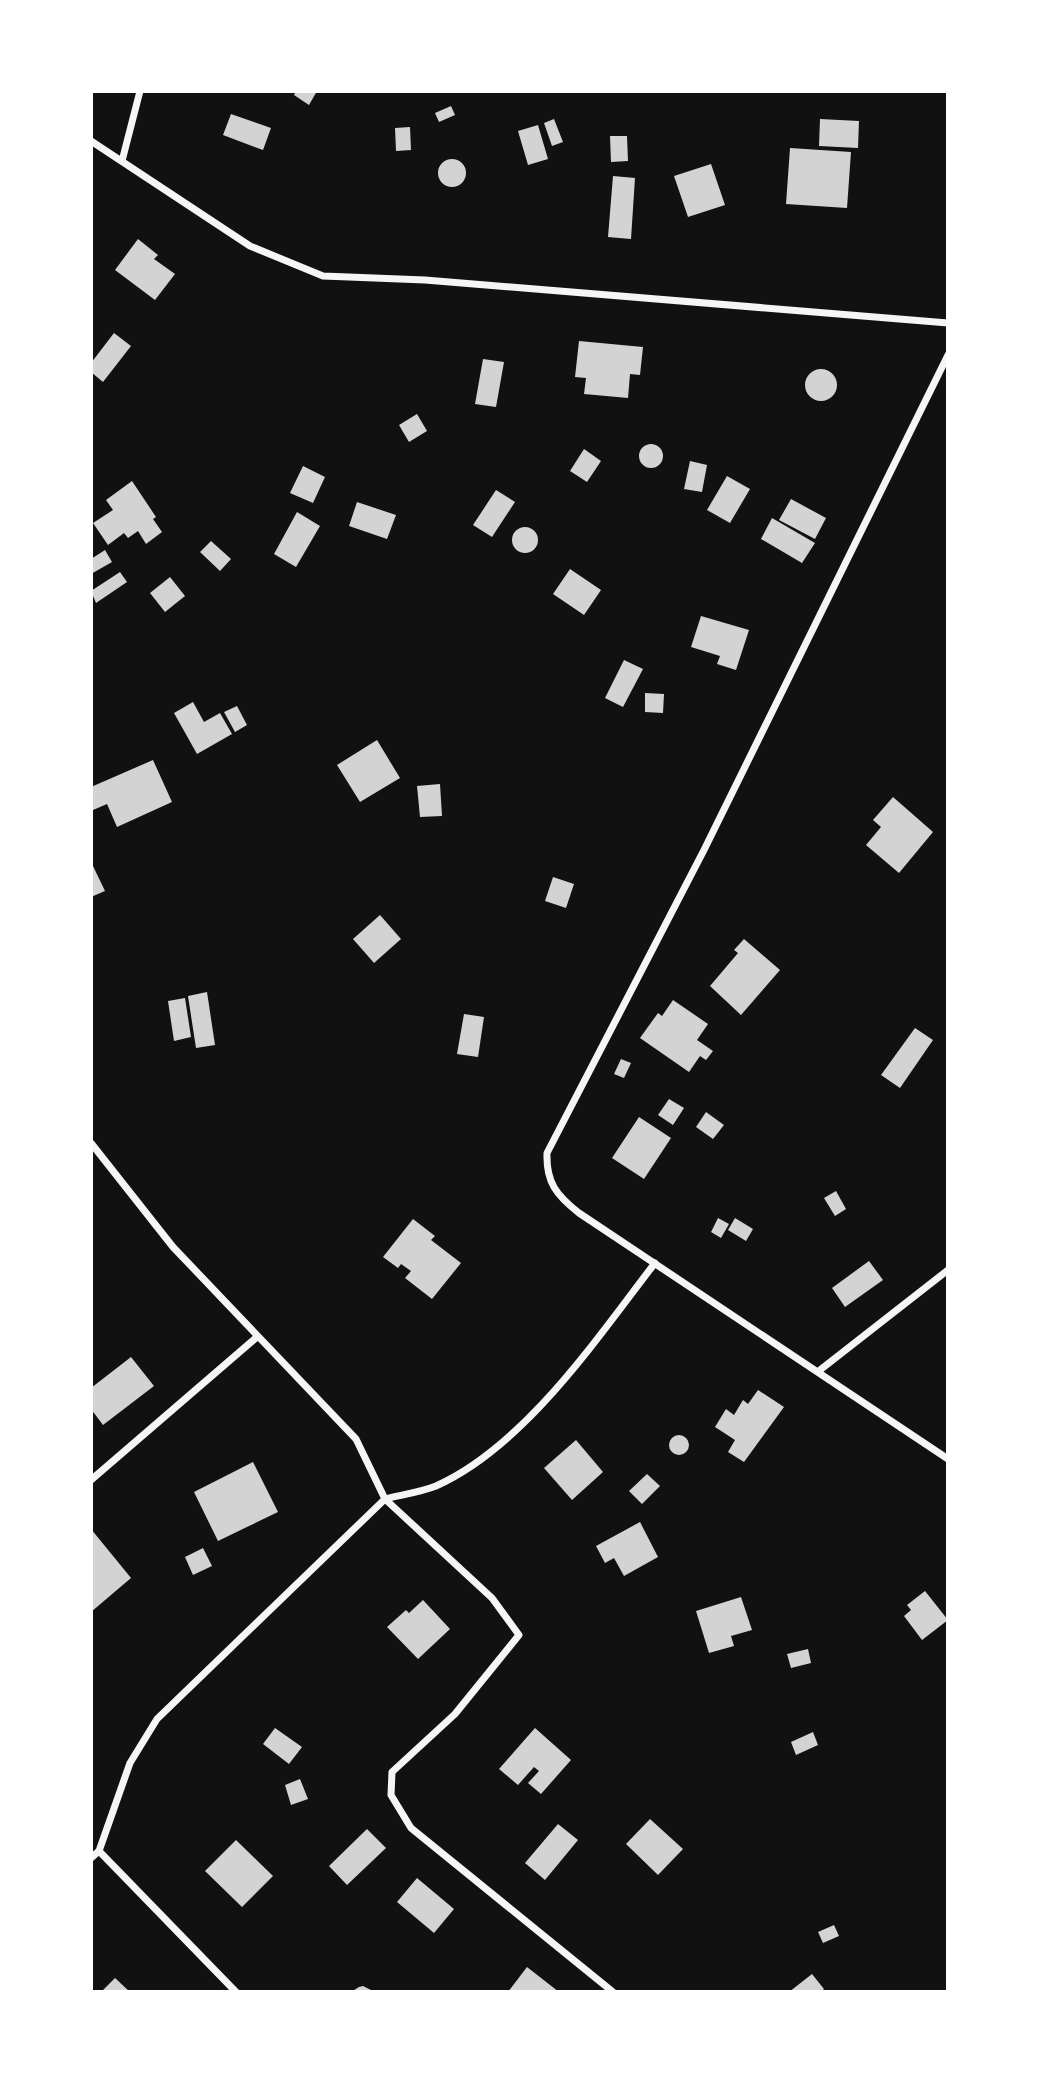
<svg xmlns="http://www.w3.org/2000/svg" width="1039" height="2083" font-family="Lato,sans-serif">
  <style>
    .building { fill: #d3d3d3 }
    .lines { fill: none; stroke-linecap: round; stroke-linejoin: round }
    .minor { stroke: #f5f5f5; stroke-width: 7 }
  </style>
  <rect width="100%" height="100%" fill="#111"/>
  <path class="building" d="M 296,91 L 317,91 L 309,105 L 294,95 Z
    M 451,106 L 455,115 L 439,122 L 435,113 Z
    M 231,114 L 271,128 L 263,150 L 223,135 Z
    M 554,119 L 563,142 L 552,146 L 544,123 Z
    M 820,119 L 859,121 L 858,148 L 819,146 Z
    M 538,125 L 548,159 L 528,165 L 518,131 Z
    M 410,127 L 411,150 L 396,151 L 395,128 Z
    M 610,136 L 627,136 L 628,161 L 611,162 Z
    M 790,148 L 851,152 L 847,208 L 786,204 Z
    M438 173a14 14 0 1 1 28 0a14 14 0 1 1-28 0Z
    M 711,164 L 725,205 L 688,217 L 674,176 Z
    M 613,176 L 635,178 L 631,239 L 608,237 Z
    M 138,239 L 158,255 L 154,259 L 175,274 L 155,300 L 115,270 Z
    M 114,333 L 131,346 L 103,382 L 91,372 L 91,363 Z
    M 579,341 L 643,347 L 640,375 L 630,374 L 628,398 L 584,394 L 586,378 L 575,377 Z
    M 483,359 L 504,362 L 496,407 L 475,404 Z
    M805 385a16 16 0 1 1 32 0a16 16 0 1 1-32 0Z
    M 417,414 L 427,431 L 409,442 L 399,425 Z
    M639 456a12 12 0 1 1 24 0a12 12 0 1 1-24 0Z
    M 584,449 L 601,461 L 587,482 L 570,471 Z
    M 690,461 L 707,465 L 702,492 L 684,489 Z
    M 303,466 L 325,477 L 313,503 L 290,493 Z
    M 727,476 L 750,489 L 730,523 L 707,510 Z
    M 132,481 L 156,517 L 153,519 L 162,532 L 146,544 L 138,531 L 128,538 L 124,533 L 108,545 L 93,523 L 113,510 L 106,500 Z
    M 496,490 L 515,502 L 492,537 L 473,525 Z
    M 791,499 L 826,518 L 815,539 L 779,520 Z
    M 357,502 L 396,515 L 387,539 L 349,526 Z
    M 297,512 L 320,526 L 296,567 L 274,554 Z
    M 772,518 L 815,543 L 802,563 L 761,539 Z
    M512 540a13 13 0 1 1 26 0a13 13 0 1 1-26 0Z
    M 211,541 L 231,559 L 220,571 L 200,552 Z
    M 105,550 L 112,562 L 91,574 L 91,559 Z
    M 570,569 L 601,590 L 584,615 L 553,594 Z
    M 120,572 L 127,582 L 96,603 L 91,591 Z
    M 170,577 L 185,596 L 165,612 L 150,593 Z
    M 701,616 L 749,630 L 736,670 L 717,664 L 720,656 L 691,647 Z
    M 624,660 L 643,669 L 623,707 L 605,698 Z
    M 645,693 L 664,694 L 663,713 L 645,712 Z
    M 193,702 L 204,722 L 220,713 L 232,734 L 197,754 L 174,713 Z
    M 237,706 L 247,725 L 235,732 L 224,712 Z
    M 377,740 L 400,778 L 360,802 L 337,765 Z
    M 153,760 L 172,802 L 117,827 L 107,804 L 93,810 L 91,787 Z
    M 440,784 L 442,816 L 420,817 L 417,786 Z
    M 893,797 L 933,832 L 899,873 L 866,845 L 881,827 L 873,820 Z
    M 93,866 L 105,891 L 91,897 L 91,868 Z
    M 553,877 L 574,884 L 566,908 L 545,901 Z
    M 380,915 L 401,939 L 374,963 L 353,939 Z
    M 744,939 L 780,970 L 741,1015 L 710,986 L 738,953 L 734,950 Z
    M 207,992 L 215,1045 L 196,1048 L 188,996 Z
    M 185,998 L 191,1037 L 174,1041 L 168,1001 Z
    M 673,1000 L 708,1024 L 697,1040 L 713,1051 L 706,1060 L 700,1056 L 689,1072 L 640,1038 L 658,1013 L 662,1016 Z
    M 464,1014 L 484,1017 L 478,1057 L 457,1054 Z
    M 915,1028 L 933,1040 L 900,1088 L 881,1075 Z
    M 621,1059 L 631,1063 L 624,1078 L 614,1074 Z
    M 669,1099 L 684,1108 L 673,1125 L 658,1115 Z
    M 706,1112 L 724,1125 L 713,1139 L 696,1127 Z
    M 639,1117 L 671,1138 L 644,1179 L 612,1158 Z
    M 836,1191 L 846,1209 L 835,1216 L 824,1198 Z
    M 718,1218 L 729,1224 L 721,1238 L 711,1232 Z
    M 735,1218 L 753,1229 L 746,1241 L 728,1230 Z
    M 413,1219 L 435,1236 L 431,1240 L 461,1263 L 432,1299 L 405,1278 L 411,1271 L 401,1264 L 398,1268 L 383,1257 Z
    M 869,1261 L 883,1280 L 845,1307 L 832,1288 Z
    M 131,1357 L 154,1386 L 103,1425 L 91,1409 L 91,1388 Z
    M 758,1390 L 784,1407 L 744,1462 L 728,1452 L 735,1440 L 715,1427 L 726,1409 L 734,1415 L 743,1400 L 748,1404 Z
    M669 1445a10 10 0 1 1 20 0a10 10 0 1 1-20 0Z
    M 576,1440 L 603,1472 L 572,1500 L 544,1468 Z
    M 253,1462 L 278,1512 L 218,1541 L 194,1492 Z
    M 647,1474 L 660,1486 L 642,1504 L 629,1491 Z
    M 640,1522 L 658,1557 L 624,1576 L 614,1558 L 605,1563 L 596,1546 Z
    M 91,1529 L 131,1578 L 91,1612 Z
    M 203,1548 L 212,1566 L 193,1575 L 185,1557 Z
    M 925,1591 L 948,1620 L 922,1640 L 904,1616 L 911,1610 L 907,1605 Z
    M 741,1597 L 752,1630 L 731,1636 L 734,1646 L 709,1653 L 696,1611 Z
    M 423,1600 L 450,1629 L 418,1659 L 387,1627 L 406,1610 L 409,1613 Z
    M 808,1649 L 811,1663 L 791,1668 L 787,1654 Z
    M 275,1728 L 302,1747 L 289,1764 L 263,1744 Z
    M 535,1728 L 571,1760 L 541,1794 L 528,1783 L 539,1771 L 534,1767 L 518,1785 L 499,1769 Z
    M 813,1732 L 818,1745 L 796,1755 L 791,1742 Z
    M 300,1779 L 308,1799 L 291,1805 L 285,1785 Z
    M 650,1819 L 683,1849 L 658,1875 L 626,1844 Z
    M 558,1824 L 578,1840 L 545,1880 L 525,1863 Z
    M 367,1829 L 386,1848 L 347,1885 L 329,1866 Z
    M 236,1840 L 273,1876 L 242,1907 L 205,1871 Z
    M 417,1878 L 454,1909 L 434,1933 L 397,1902 Z
    M 834,1925 L 839,1936 L 823,1943 L 818,1932 Z
    M 527,1967 L 559,1992 L 508,1992 Z
    M 812,1974 L 824,1989 L 821,1992 L 789,1992 Z
    M 115,1978 L 130,1992 L 101,1992 Z
    M 363,1986 L 375,1992 L 351,1992 L 359,1987 Z"/>
  <g class="lines">
    <path class="minor" d="M 91,141 L 250,246 L 323,276 L 425,280 L 948,323
      M 122,161 L 140,91
      M 948,355 L 704,850 L 547,1153 C 546,1182 556,1195 579,1213 L 948,1459
      M 91,1143 L 173,1247 L 356,1439 L 385,1499 L 157,1719 L 130,1763 L 99,1851 L 91,1858
      M 820,1370 L 948,1270
      M 91,1480 L 257,1337
      M 385,1499 L 492,1598 L 519,1635 L 455,1714 L 392,1772 L 391,1795 L 411,1828 L 613,1992
      M 385,1499 C 401,1495 421,1492 436,1486 C 525,1446 597,1338 655,1263
      M 99,1851 L 236,1992"/>
  </g>
  <rect width="1039" height="2083" fill="none" stroke="#ffffff" stroke-width="186"/>
</svg>
